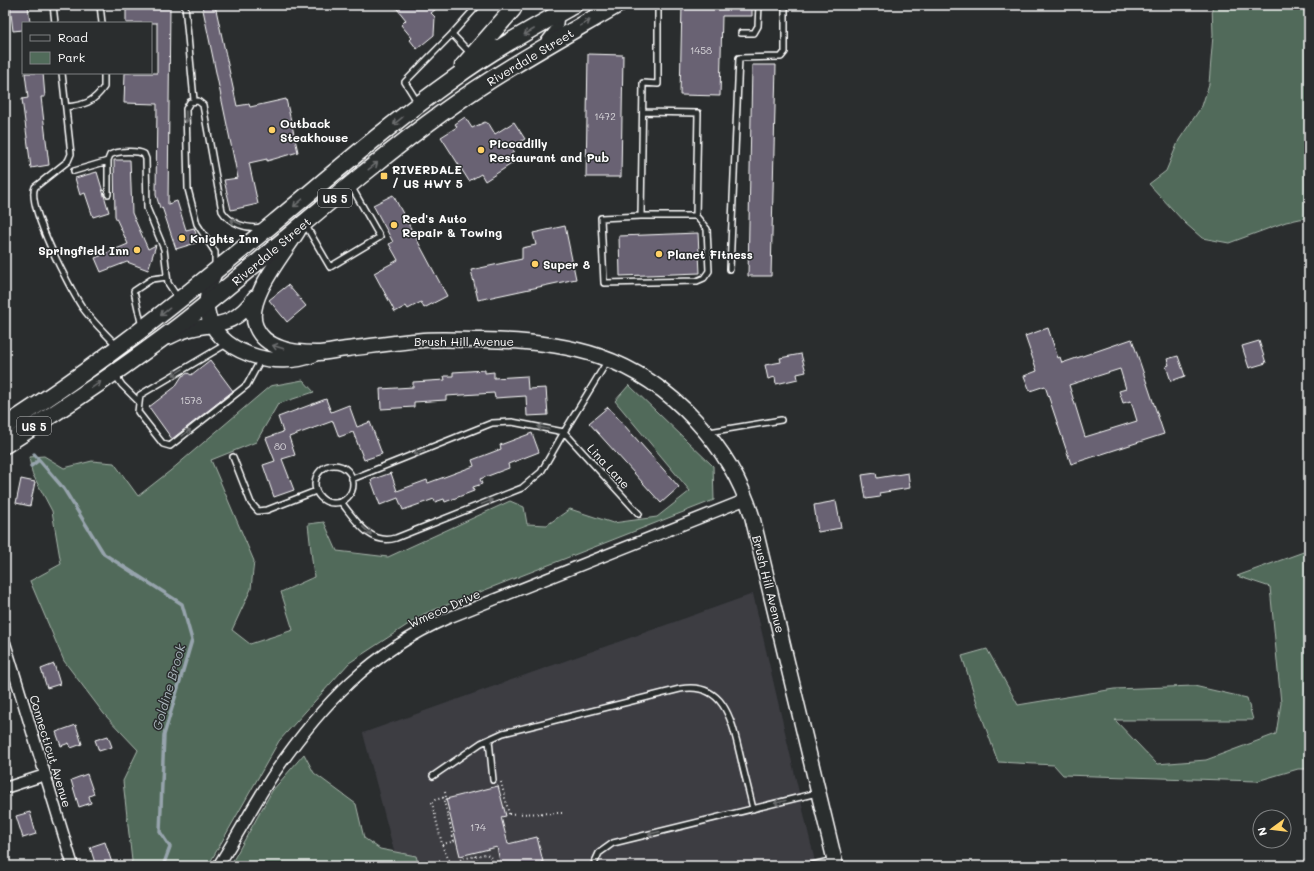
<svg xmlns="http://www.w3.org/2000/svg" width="1314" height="871" font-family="Mali,sans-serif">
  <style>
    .built { fill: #3d3d43 }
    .green { fill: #516b5a; stroke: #a8b5ac }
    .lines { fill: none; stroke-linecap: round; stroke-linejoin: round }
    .stream { stroke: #97a4ad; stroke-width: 3.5 }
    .building { fill: #696273; stroke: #fff; fill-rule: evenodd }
    .lane-casing { stroke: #fff; stroke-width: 8 }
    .street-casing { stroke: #fff; stroke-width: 13 }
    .secondary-casing { stroke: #fff; stroke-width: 17 }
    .primary-casing { stroke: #fff; stroke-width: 19 }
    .path { stroke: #fff; stroke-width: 2; stroke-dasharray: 1 3; stroke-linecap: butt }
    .lane { stroke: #2a2d2e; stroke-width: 5 }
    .street { stroke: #2a2d2e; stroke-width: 10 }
    .secondary { stroke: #2a2d2e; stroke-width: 14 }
    .primary { stroke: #2a2d2e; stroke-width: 16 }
    .oneway { stroke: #6a6c6d }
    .poi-dot { fill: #ffd166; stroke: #2a2d2e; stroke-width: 1.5 }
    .labels { text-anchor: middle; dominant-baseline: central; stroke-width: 3; stroke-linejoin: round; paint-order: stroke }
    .number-label { font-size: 10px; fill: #dad8dc }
    .shield { fill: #2a2d2e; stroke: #bfc0c0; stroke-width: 1 }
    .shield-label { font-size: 11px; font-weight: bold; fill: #fff }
    .street-label { font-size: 12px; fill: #fff; stroke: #2a2d2e }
    .poi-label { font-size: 12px; font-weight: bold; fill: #fff; stroke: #2a2d2e; text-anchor: start }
    .water-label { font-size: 13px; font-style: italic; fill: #a8b4ba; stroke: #2a2d2e }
  </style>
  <rect width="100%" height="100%" fill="#2a2d2e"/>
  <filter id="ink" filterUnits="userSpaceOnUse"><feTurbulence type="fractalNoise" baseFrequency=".025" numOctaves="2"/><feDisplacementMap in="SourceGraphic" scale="8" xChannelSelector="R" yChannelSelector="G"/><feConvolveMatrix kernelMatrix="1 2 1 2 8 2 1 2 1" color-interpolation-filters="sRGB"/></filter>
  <g filter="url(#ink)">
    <path class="built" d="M 753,594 L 816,866 L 398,866 L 363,733 Z"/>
    <path class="green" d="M 1212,5 L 1309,5 L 1309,217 L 1286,222 L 1229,243 L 1202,238 L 1185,223 L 1149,184 L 1166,171 L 1179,140 L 1202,106 L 1209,84 L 1213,35 Z
      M 303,380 L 314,392 L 278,404 L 256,442 L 211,460 L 254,561 L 251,589 L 232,630 L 250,644 L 293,630 L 281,592 L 314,577 L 308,524 L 324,522 L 337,551 L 388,557 L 510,501 L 524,507 L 527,524 L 547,525 L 570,509 L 613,523 L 657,517 L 690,491 L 615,401 L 629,385 L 713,466 L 714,500 L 424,614 L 349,663 L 279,741 L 208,866 L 129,866 L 132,861 L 123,781 L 138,750 L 104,714 L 64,661 L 30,581 L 61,564 L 52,511 L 32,473 L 29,457 L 44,456 L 64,468 L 92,461 L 114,463 L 138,496 L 170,471 L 270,386 Z
      M 1309,550 L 1309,769 L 1298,769 L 1257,781 L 1063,775 L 1054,765 L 998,762 L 978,706 L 962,656 L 987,649 L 1018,705 L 1114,689 L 1194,686 L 1247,698 L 1253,720 L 1115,720 L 1157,764 L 1206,760 L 1276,734 L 1281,703 L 1270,587 L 1237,576 Z
      M 304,754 L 314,773 L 356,804 L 364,838 L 380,849 L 416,856 L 419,866 L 230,866 L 272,791 Z"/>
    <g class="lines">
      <path class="stream" d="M 34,454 L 64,489 L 104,554 L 182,604 L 192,640 L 164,735 L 160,832 L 170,847 L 163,866
        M 31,466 L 39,460"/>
    </g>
    <path class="building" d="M 10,5 L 28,5 L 30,23 L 23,23 L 23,30 L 13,31 Z
      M 126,5 L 170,5 L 168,204 L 177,201 L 186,230 L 194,228 L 199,242 L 176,249 L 162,207 L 160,208 L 156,195 L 157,104 L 124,103 L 125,73 L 157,73 L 157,23 L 126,23 Z
      M 202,5 L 215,5 L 237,106 L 249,104 L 250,107 L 286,99 L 298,152 L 267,161 L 267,159 L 249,163 L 258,204 L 231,210 L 224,180 L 238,178 Z
      M 394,5 L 441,5 L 431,13 L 435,17 L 434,35 L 417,49 L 410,40 L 412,38 L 401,25 L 406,20 Z
      M 682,5 L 752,5 L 752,16 L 722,16 L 720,96 L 680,95 Z
      M 588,54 L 623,55 L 621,177 L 586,177 Z
      M 752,65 L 776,65 L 771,276 L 748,276 Z
      M 25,73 L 43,73 L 45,97 L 41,97 L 49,165 L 31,168 L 22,99 L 28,98 Z
      M 465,117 L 472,128 L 485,122 L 489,124 L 495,134 L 514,122 L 525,139 L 511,147 L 514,152 L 511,154 L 516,161 L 485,181 L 481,174 L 469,181 L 441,137 L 457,127 L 455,124 Z
      M 114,160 L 130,160 L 132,213 L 148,249 L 156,245 L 148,270 L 127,262 L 101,272 L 95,258 L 128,244 L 115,216 Z
      M 97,172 L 109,212 L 93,217 L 85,193 L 80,195 L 75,178 Z
      M 393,195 L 447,296 L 424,308 L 421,302 L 408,309 L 406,306 L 395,312 L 374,273 L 398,260 L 389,244 L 393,242 L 373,205 Z
      M 565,226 L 576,279 L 478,300 L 471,270 L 522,259 L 522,248 L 536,245 L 533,233 Z
      M 698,233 L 700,273 L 620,276 L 619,236 Z
      M 288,285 L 306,306 L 287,322 L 269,300 Z
      M 1048,328 L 1058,358 L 1060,357 L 1062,363 L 1132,339 L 1164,434 L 1071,464 L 1045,386 L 1030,391 L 1024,376 L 1037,371 L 1025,336 ZM 1120,369 L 1126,389 L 1119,391 L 1123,403 L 1131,401 L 1137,421 L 1085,437 L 1069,385 Z
      M 1259,341 L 1266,363 L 1249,368 L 1242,346 Z
      M 801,354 L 806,372 L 797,374 L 798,379 L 776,384 L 775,377 L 768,379 L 765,365 L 781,362 L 780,358 Z
      M 1178,356 L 1185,376 L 1171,381 L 1166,366 L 1169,365 L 1167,359 Z
      M 210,360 L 233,391 L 172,439 L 149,407 L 175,387 L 182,376 L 188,373 L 191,375 Z
      M 485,370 L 485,373 L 494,372 L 494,378 L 527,376 L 528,389 L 546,388 L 548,415 L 527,416 L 526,396 L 495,398 L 494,393 L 446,396 L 446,400 L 414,402 L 414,407 L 381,409 L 380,389 L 413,387 L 413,382 L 445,380 L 444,376 L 453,376 L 453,372 Z
      M 326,399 L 331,412 L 349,405 L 357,427 L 370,422 L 382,454 L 364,460 L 353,432 L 339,437 L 333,421 L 289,437 L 295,455 L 282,459 L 294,490 L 274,497 L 263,465 L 275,461 L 266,438 L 283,432 L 278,417 Z
      M 608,407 L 679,487 L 661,503 L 589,423 Z
      M 532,433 L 539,452 L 508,464 L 509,468 L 480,479 L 482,484 L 473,487 L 474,491 L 445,502 L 444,499 L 435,502 L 434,499 L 403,510 L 398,498 L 380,505 L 371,480 L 391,473 L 397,491 L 427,480 L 428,483 L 474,466 L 472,460 L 501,449 L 500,445 Z
      M 876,473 L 877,478 L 908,473 L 910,488 L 879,493 L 880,497 L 866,499 L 862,475 Z
      M 21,479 L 35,482 L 30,506 L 16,503 Z
      M 836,501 L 841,528 L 818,532 L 814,505 Z
      M 54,664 L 60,684 L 47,688 L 41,669 Z
      M 76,725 L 82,744 L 71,748 L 69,743 L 61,746 L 56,732 Z
      M 108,736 L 112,747 L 99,751 L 95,740 Z
      M 87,774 L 94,794 L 89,796 L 91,803 L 79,807 L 71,780 Z
      M 498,786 L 506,816 L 501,817 L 508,844 L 537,837 L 544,866 L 501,866 L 497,847 L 460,856 L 446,799 Z
      M 30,812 L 36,834 L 23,838 L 16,816 Z
      M 105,842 L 113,866 L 96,866 L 90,847 Z"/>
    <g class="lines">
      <g class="lane-casing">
        <path id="lane" d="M 53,5 L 55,23
          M 100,5 L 102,23
          M 185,5 L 194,100
          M 741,33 L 754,33 L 758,26 L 759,5
          M 471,54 L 452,34 L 478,5
          M 62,73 L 71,154 L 68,161 L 35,187 C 26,205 70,289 82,307 C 92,321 105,333 117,346
          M 418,103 L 405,82 L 452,34
          M 66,107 C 84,105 93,103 104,87 L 104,73
          M 643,112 L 698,113 L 696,216 L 707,229 L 709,271 L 704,278 L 697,281 L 604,283 L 601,218 L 641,216 L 643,83 L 658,84 L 658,5
          M 74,171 L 108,161
          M 108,194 L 108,160 L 110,155 C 117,151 137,150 144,154 L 146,159 L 147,208 L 164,249 L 168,283 L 178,298
          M 641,216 L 696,216
          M 305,224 L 330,267 L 380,237 L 351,186
          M 215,266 L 215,252 L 197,224 L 188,189 L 186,109 L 190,102 L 198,101 L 203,105 L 222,211 C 229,223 248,230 261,227
          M 730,269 L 739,58 L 781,57 L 785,52 L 785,5
          M 142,327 L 134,291 L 152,279 L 167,277
          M 228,343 L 140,395 L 138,412 L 163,444 L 170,446 L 247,385 L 261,359
          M 608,360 L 564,432 L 639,514
          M 115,375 L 122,385 L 138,401
          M 709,432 L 781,420
          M 233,457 L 251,503 L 258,511 L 267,510 L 316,491
          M315 484a19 19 0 1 1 38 0a19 19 0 1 1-38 0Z
          M 341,502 C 355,519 370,546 396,538 L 522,488 L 541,472 L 564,432 L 512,422 L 492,423 L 352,479
          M 489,740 L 493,780
          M 433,776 L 481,743 L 503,733 L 680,689 C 725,681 732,722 740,755 C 744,773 749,791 753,809
          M 593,866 L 599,853 L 613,843 L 817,793
          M 808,866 L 834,860"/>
      </g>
      <g class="street-casing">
        <path id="street" d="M 546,42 L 557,28 L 559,10
          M 5,643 L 73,866
          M 5,788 L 45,775
          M 218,866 C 238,835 255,802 275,772 C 322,704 371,652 448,618 L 747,499"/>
      </g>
      <g class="secondary-casing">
        <path id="secondary" d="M 298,231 C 284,254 244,300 256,327 C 265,349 295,353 316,353 C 326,353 337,350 347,349 C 372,346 398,342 423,340 C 443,339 463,340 482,340 C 569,341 635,355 696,421 C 722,449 741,480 752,516 L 836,866
          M 215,271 C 211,284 205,295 207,309 C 213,353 277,370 313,355
          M 169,337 C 204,318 229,336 255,297"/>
      </g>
      <g class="primary-casing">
        <path id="primary" d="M 463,66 L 513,9
          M 5,426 C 101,365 188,294 275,222 C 333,174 391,123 453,79 C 491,51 533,28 574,5
          M 5,445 C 65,407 124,368 180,325 C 270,255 353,177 446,110 C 500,71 559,39 617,5"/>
      </g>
      <path class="path" d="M 501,782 L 509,814
        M 445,792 L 446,797 L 435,800 L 432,803 L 443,848 L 452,866
        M 443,797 L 454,841
        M 505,814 L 564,813
        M 442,844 L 456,841
        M 475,856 L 479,866
        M 455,866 L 461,859 L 486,854 L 490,856 L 494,866"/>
      <use href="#lane" class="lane"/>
      <use href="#street" class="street"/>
      <use href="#secondary" class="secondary"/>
      <use href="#primary" class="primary"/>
    </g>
    <defs><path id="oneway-shaft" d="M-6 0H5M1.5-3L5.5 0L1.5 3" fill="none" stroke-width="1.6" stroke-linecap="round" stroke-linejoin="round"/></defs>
    <g class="oneway">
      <use href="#oneway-shaft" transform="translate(585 23) rotate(-30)"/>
      <use href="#oneway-shaft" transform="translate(529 32) rotate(150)"/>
      <use href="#oneway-shaft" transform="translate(186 117) rotate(89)"/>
      <use href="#oneway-shaft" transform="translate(398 121) rotate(141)"/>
      <use href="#oneway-shaft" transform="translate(373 166) rotate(-38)"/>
      <use href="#oneway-shaft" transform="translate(298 203) rotate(140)"/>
      <use href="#oneway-shaft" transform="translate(236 222) rotate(-156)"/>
      <use href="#oneway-shaft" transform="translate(165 312) rotate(141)"/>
      <use href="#oneway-shaft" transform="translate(278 347) rotate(-163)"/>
      <use href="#oneway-shaft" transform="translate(178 372) rotate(149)"/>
      <use href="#oneway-shaft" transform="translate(96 385) rotate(-35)"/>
      <use href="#oneway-shaft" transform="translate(543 428) rotate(-168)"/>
      <use href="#oneway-shaft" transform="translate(186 433) rotate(-38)"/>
      <use href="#oneway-shaft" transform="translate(419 452) rotate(158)"/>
      <use href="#oneway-shaft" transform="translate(487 502) rotate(-22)"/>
      <use href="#oneway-shaft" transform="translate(367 531) rotate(44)"/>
      <use href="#oneway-shaft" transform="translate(780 802) rotate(166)"/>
      <use href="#oneway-shaft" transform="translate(654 833) rotate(167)"/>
    </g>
  </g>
  <g class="poi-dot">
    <circle cx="272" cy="130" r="4"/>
    <circle cx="481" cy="150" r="4"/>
    <rect x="380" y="172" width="8" height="8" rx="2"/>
    <circle cx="394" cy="225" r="4"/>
    <circle cx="182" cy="238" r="4"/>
    <circle cx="137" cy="250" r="4"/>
    <circle cx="659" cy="254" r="4"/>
    <circle cx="535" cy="264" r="4"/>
  </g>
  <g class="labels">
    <g class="number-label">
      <text x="701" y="50">1458</text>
      <text x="605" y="116">1472</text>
      <text x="191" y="400">1578</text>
      <text x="280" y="446">80</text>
      <text x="478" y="827">174</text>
    </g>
    <g class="shield">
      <rect x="318" y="189" width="34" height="18" rx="3"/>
      <rect x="17" y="417" width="34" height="18" rx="3"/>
    </g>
    <g class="shield-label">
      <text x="335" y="198">US 5</text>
      <text x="34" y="426">US 5</text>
    </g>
    <g class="street-label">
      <text transform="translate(530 57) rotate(-31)">Riverdale Street</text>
      <text transform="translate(271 251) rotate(-40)">Riverdale Street</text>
      <text x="464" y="341">Brush Hill Avenue</text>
      <text transform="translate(609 466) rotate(47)">Lina Lane</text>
      <text transform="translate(769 584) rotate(76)">Brush Hill Avenue</text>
      <text transform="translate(444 608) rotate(-24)">Wmeco Drive</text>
      <text transform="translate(51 751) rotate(73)">Connecticut Avenue</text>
    </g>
    <g class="poi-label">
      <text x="280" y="123">Outback<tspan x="280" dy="14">Steakhouse</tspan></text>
      <text x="489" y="143">Piccadilly<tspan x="489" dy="14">Restaurant and Pub</tspan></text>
      <text x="392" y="169">RIVERDALE<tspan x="392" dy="14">/ US HWY 5</tspan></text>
      <text x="402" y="218">Red's Auto<tspan x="402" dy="14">Repair &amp; Towing</tspan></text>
      <text x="190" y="238">Knights Inn</text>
      <text x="129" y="250" text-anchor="end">Springfield Inn</text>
      <text x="667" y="254">Planet Fitness</text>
      <text x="543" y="264">Super 8</text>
    </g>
    <g class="water-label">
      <text transform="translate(168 687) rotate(-74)">Goldine Brook</text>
    </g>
  </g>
  <rect width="1314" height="871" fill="none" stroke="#2a2d2e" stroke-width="20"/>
  <rect x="10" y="10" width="1294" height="851" fill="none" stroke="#fff" stroke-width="1.5" filter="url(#ink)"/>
  <rect x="22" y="22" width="130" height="52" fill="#2a2d2e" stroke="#7f8182"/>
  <rect x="30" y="35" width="20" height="6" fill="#2a2d2e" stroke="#7f8182"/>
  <text x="58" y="42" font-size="12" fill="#ffffff">Road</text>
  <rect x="30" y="52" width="20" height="12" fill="#516b5a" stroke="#7f8182"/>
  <text x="58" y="62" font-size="12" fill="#ffffff">Park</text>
  <g transform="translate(1272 829) rotate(255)"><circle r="19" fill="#2a2d2e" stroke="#7f8182"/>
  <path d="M0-3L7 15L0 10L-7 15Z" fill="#ffd166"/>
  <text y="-6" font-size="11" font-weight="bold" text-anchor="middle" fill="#ffffff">N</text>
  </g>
</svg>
